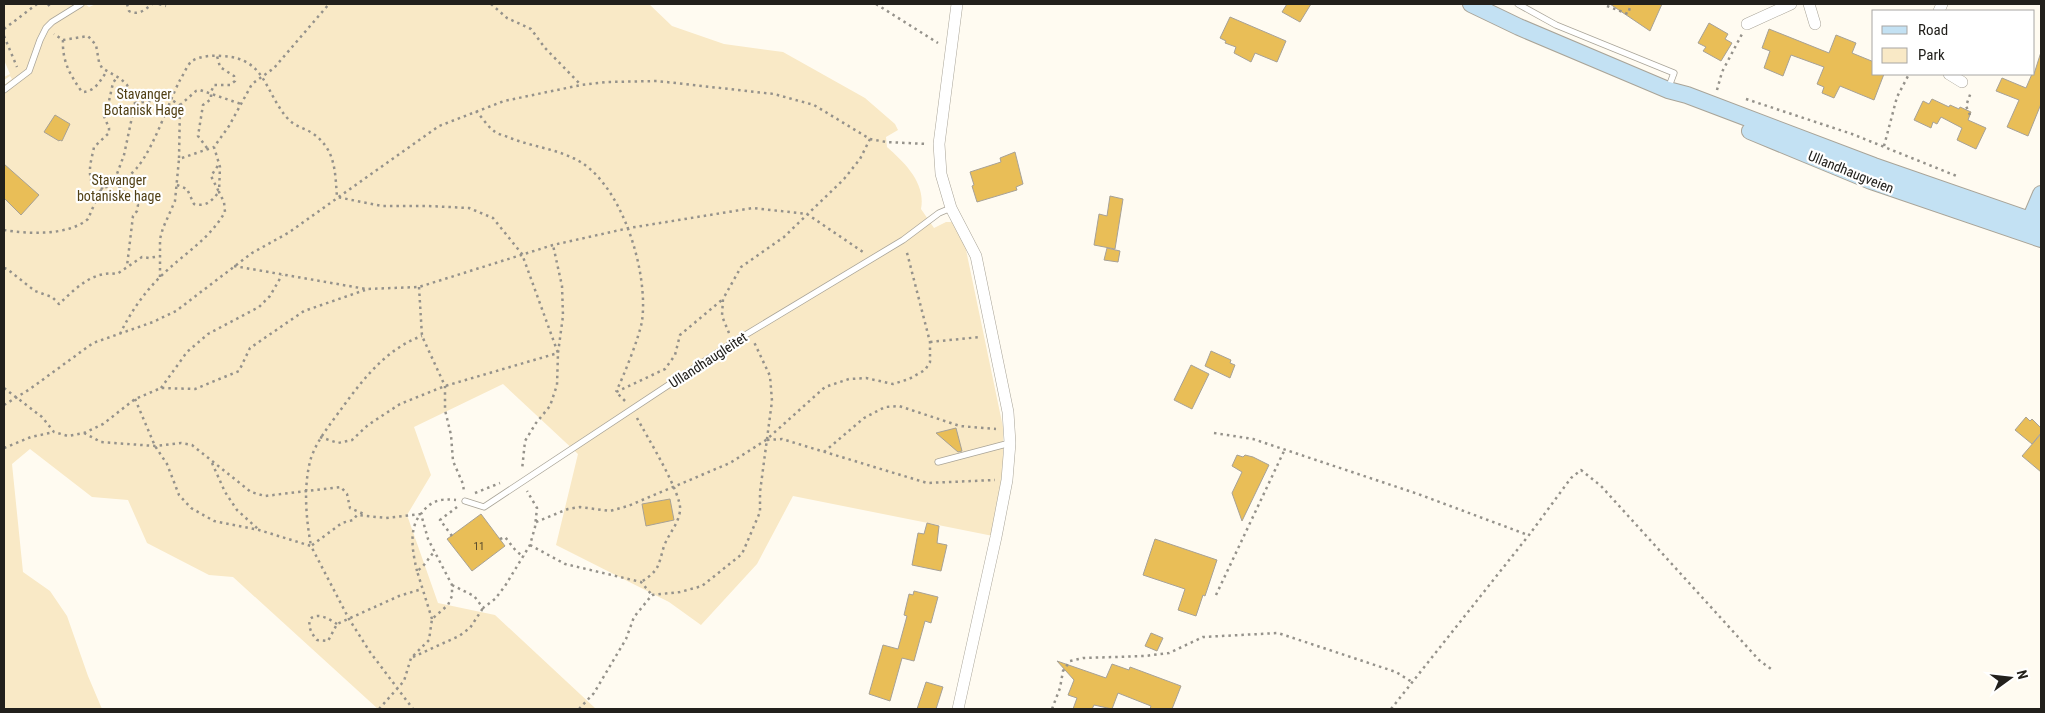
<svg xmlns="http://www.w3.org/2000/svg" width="2045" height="713" font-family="'Roboto Condensed',sans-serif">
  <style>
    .green { fill: #f9e9c6 }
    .building { fill: #e9be57; stroke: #a7a196 }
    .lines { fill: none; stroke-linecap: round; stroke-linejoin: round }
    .lane-casing { stroke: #a9a498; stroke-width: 7 }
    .street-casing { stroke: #a9a498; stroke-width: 12 }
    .secondary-casing { stroke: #a9a498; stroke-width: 18 }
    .path { stroke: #95928b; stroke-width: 2.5; stroke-dasharray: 2.5 4; stroke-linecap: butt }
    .lane { stroke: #fff; stroke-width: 5.5 }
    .street { stroke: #fff; stroke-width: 11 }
    .secondary { stroke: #c3e1f3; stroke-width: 16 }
    .labels { text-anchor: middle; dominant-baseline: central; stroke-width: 4.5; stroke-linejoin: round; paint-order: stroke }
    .number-label { font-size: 11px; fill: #54482b }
    .park-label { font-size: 14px; fill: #503f14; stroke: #fff }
    .street-label { font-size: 14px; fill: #22201c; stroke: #fff }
  </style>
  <rect width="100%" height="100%" fill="#fffbf1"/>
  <path class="green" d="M 4,4 L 85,4 L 89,7 L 96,4 L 649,4 L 672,26 L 724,44 L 783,52 L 865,98 L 895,124 L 898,130 L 886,137 L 887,147 C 905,163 926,183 921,209 L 934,228 L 946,222 L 952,222 L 965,245 L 1003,427 L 1003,471 L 993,536 L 793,496 L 757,564 L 701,625 L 669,602 L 556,545 L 578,454 L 503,384 L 414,427 L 431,475 L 407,515 L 438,603 L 495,615 L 595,708 L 378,709 L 233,577 L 209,575 L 147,543 L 128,500 L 92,497 L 30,449 L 12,464 L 23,572 L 50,591 L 67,616 L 88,676 L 102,709 L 4,709 L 4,85 L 12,79 L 10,76 L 4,80 L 4,77 L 10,74 L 4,60 Z"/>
  <path class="building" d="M 1287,4 L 1311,4 L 1300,22 L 1282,12 Z
    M 1610,4 L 1662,4 L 1650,31 Z
    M 1230,17 L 1286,41 L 1277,62 L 1255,53 L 1251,62 L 1234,53 L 1236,47 L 1225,43 L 1226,41 L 1220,38 Z
    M 1709,23 L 1728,34 L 1725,39 L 1732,43 L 1721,61 L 1703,51 L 1706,47 L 1698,43 Z
    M 1769,29 L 1829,53 L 1836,35 L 1856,43 L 1852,53 L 1874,62 L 1874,74 L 1884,74 L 1874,100 L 1840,86 L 1834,98 L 1822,93 L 1824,87 L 1817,84 L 1824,67 L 1791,55 L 1783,76 L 1764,68 L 1770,51 L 1762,48 Z
    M 2041,52 L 2041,104 L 2028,136 L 2007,127 L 2019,100 L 1996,91 L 2002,78 L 2026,88 L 2032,74 L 2034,74 Z
    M 1932,99 L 1949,107 L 1950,105 L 1959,109 L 1960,107 L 1971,112 L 1968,120 L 1986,128 L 1976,149 L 1957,140 L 1962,128 L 1941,117 L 1937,124 L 1933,122 L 1931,128 L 1914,120 L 1923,101 L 1929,104 Z
    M 55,115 L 70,124 L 62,141 L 60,140 L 59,141 L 44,132 Z
    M 1015,152 L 1023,184 L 1016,187 L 1017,190 L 977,202 L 972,186 L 974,185 L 970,172 L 1001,162 L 1000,158 Z
    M 4,164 L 39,195 L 21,215 L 4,198 Z
    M 1110,196 L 1123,199 L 1115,249 L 1094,245 L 1099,214 L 1107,216 Z
    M 1107,248 L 1120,251 L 1118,262 L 1104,260 Z
    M 1211,351 L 1231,360 L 1230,363 L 1235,365 L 1230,378 L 1205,366 Z
    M 1191,365 L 1209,374 L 1192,409 L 1174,400 Z
    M 2026,417 L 2030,421 L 2032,419 L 2041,428 L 2041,433 L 2032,444 L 2015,430 Z
    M 956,428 L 962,451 L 958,452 L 936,433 Z
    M 2041,434 L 2041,472 L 2022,456 Z
    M 1237,455 L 1243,457 L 1245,455 L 1253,457 L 1269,465 L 1242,521 L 1232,493 L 1242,472 L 1232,466 Z
    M 670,499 L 674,520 L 646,526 L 642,504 Z
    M 481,514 L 505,546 L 472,571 L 447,539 Z
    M 927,523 L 939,526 L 937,543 L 947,545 L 941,571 L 912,565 L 918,533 L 924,534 Z
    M 1155,539 L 1217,560 L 1205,596 L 1203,595 L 1196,616 L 1178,610 L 1185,589 L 1143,575 Z
    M 914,591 L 938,597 L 931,623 L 925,621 L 914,661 L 902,658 L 890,701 L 869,694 L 883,645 L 898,649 L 907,616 L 904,615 L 909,594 L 913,595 Z
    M 1151,633 L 1163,638 L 1157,651 L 1145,646 Z
    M 1057,661 L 1106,678 L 1112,664 L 1129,670 L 1130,667 L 1181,686 L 1172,709 L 1150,709 L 1151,706 L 1118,693 L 1112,709 L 1094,705 L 1092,709 L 1073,709 L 1077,698 L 1068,695 L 1074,680 Z
    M 926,682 L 943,687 L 936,709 L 917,709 Z"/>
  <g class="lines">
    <g class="lane-casing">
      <path id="lane" d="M 1518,4 L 1556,25 L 1674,73 L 1668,89
        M 4,90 L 29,71 L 40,40 L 46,28 L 52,22 L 81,4
        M 938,462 L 1010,443
        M 465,501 L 484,507 L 732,343 L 903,240 L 939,213 L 951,208"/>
    </g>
    <g class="street-casing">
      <path id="street" d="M 957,4 L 939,144 L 941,174 L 951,208 L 976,256 L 1008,412 L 1010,443 L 1007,480 L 996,537 L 958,709
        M 1809,4 L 1815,24
        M 1939,11 L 1942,4
        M 1747,24 L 1791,4
        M 1949,74 L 1962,82"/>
    </g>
    <g class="secondary-casing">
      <path id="secondary" d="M 1471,4 L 1519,27 L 1668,90 L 1687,95 L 1874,166 L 2041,224
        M 1750,131 L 1871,181 L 2041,239
        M 2033,230 L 2030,220 L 2041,194"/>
    </g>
    <path class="path" d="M 48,4 L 50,7
      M 127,4 L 129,11 C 138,16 145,10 152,4
      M 159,4 L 166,6
      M 491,4 L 507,18 L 531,29 L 545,48 L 581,85
      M 876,4 L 938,43
      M 1607,6 L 1628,14 L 1631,4
      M 4,29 L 37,4
      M 4,36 L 17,67
      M 63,40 C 62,61 70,75 82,92 C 95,92 100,81 107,71
      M 1717,90 L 1722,72 L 1742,34
      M 1746,99 L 1852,134 L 1959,177
      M 135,103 L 170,99 L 180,105 L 179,159 L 214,147
      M 180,105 L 196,91 L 200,90 L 241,104
      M 476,111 C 482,117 487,126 494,131 C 497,134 503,135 508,137 C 529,146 552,148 573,158 C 621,179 649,272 642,321 C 639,338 624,375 616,392
      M 1970,115 L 1966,106 L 1971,92
      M 1884,146 L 1897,97 L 1909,74
      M 207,148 L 198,136 L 203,105 L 211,99 L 211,92 L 214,85 L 230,85 L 235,81 L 234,76 L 220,67 L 217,56
      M 114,182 C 118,180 124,179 128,176 C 150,162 167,105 180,80 C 184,74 187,65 192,61 C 200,56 213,55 222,56 C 267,58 264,93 289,120 C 296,127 305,128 312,133 C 336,149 335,172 337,197 L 382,206 L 428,206 L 469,208 L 493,218 L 522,254 L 558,353 L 557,385 L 550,406 L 536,423 L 525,441 L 522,470
      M 114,182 L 138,205 L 137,211 L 133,216 L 127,266
      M 177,185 L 187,189 L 194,204 C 207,207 211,201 219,192 L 211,176 L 219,164
      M 103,189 L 91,180 C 88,168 92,158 94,147 L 109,133 L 109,128 L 103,114 L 109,101 L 113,83 L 117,77
      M 4,230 C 28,234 68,236 88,219 L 100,191 L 114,182 L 124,155 L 135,103 L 127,85 L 121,79 L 102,68 L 99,62 L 96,45 L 88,36 L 63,40 L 54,34
      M 234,266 L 366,289 L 419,287 L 553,245 L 629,228 L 753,208 L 807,214 L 863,252
      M 4,268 L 7,269 L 35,291 L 52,297 L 59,304 C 75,289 93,270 117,274 L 142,257 L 149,258 L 160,256
      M 160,277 L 160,239 L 163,228 L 175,201 L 179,159
      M 419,287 L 422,336 L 445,386 L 445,410 L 451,435 L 453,461 L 463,484 L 464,492
      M 729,333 L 722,316 L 723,299 L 741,267 L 784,237 L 844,179 L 860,159 L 870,139
      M 120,334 C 130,313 144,293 160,277 C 183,254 208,241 225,212 L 224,202 L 219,192 L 220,167 L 214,147 L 229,126 L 252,84 L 274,68 L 329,4
      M 930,342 L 980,337
      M 4,388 L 42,417 L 54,432 L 68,436 L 84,433 L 103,424 L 135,399 L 161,388 L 195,389 L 239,371 L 250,348 L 304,311 L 365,290
      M 161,388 L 187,352 L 208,334 L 259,307 L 270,296 L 282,275
      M 135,399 L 155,446 L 167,464 L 179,495 L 191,508 L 214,521 L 259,530 L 311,546 L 349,619 L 370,652 L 413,709
      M 625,401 L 616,392 L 665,369 L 675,355 L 680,335 L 723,299
      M 4,405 L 30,389 L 93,343 L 153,322 L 176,311 L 252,253 L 288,233 L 439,126 L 504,101 L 581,85 L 607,82 L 657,81 L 774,94 L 814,105 L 870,139 L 886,142 L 927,144
      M 637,418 C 646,435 683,495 680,511 C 678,525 669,533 664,546 C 658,566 660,570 641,582
      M 84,433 L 101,442 L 155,446 L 181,443 L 192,445 L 251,492 L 265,496 L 341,487 L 347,494 L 350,508 L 366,515
      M 1214,433 L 1253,439 L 1418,494 L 1528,535
      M 320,437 L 338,443 L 352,440 L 368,425 L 400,404 L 445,386 L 558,353 L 563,316 L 562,286 L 553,245
      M 767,440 L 782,439 L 927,483 L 995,480
      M 4,448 L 31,437 L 54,432
      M 824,452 L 864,418 L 885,407 L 899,406 L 960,426 L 996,429
      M 212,463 L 225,492 L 237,510 L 258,529
      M 475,493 L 500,483
      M 421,514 L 386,518 L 357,515 L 353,520 L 342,523 L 311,546 C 306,518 303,486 311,458 C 317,441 328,427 339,412 C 361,382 385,349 422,336
      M 536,522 L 568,509 L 580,507 L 610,511 L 628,506 L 730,463 L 766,440 L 825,387 L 849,379 L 866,378 L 893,384 L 909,379 L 925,370 L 930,362 L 930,342 L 906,249
      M 452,536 L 440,520 L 457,507
      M 500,539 L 505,537 L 516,551 L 524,557
      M 530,545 L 565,564 L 641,582 L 652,595
      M 417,571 C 413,554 408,530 420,515
      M 452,585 L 474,596 L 483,608 L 495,599 L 505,586 L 530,545 L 535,527 L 537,508 L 527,491
      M 1216,595 L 1285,449
      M 432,619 L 417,571 C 426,565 428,558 435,551
      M 337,624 C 329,619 318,612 310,619 C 308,627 311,633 317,640 L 328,641 L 337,624 L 399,596 L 422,589
      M 413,657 L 459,636 L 470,628 L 483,608
      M 379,709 L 404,681 L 411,658 L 429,640 L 432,619 L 448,605 L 452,596 L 452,585 L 428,539 L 421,514 C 430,501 440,498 456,500
      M 579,709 L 594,693 L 626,639 L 634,617 L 652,595 L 680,592 L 702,586 L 742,554 L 760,512 L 760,492 L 772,401 L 770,376 L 754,342
      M 1052,709 L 1060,688 L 1063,671 L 1070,661 L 1083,658 L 1145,656 L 1169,653 L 1203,637 L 1278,633 L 1396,672 L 1412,682
      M 1391,709 L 1529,535 L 1571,478 L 1581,470 L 1601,486 L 1759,660 L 1771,669"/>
    <use href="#lane" class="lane"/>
    <use href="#street" class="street"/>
    <use href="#secondary" class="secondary"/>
  </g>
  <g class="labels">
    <g class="number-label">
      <text x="479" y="546">11</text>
    </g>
    <g class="park-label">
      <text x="144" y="94">Stavanger<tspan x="144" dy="16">Botanisk Hage</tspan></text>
      <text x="119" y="180">Stavanger<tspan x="119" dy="16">botaniske hage</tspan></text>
    </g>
    <g class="street-label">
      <text transform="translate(1851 172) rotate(22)">Ullandhaugveien</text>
      <text transform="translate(708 360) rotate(-33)">Ullandhaugleitet</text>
    </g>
  </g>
  <rect width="2045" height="713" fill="none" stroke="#22201c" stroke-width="10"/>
  <rect x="1872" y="10" width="162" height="65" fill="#ffffff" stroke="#a7a6a4"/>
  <rect x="1882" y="26" width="25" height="8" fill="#c3e1f3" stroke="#a7a6a4"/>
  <text x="1918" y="35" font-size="15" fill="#22201c">Road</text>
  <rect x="1882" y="48" width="25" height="15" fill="#f9e9c6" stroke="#a7a6a4"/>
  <text x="1918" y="60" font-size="15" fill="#22201c">Park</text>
  <g transform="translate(2010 678) rotate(75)" stroke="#ffffff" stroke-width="4" paint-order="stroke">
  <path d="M0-4L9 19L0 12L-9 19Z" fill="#22201c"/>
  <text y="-8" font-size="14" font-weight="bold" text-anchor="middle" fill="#22201c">N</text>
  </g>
</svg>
